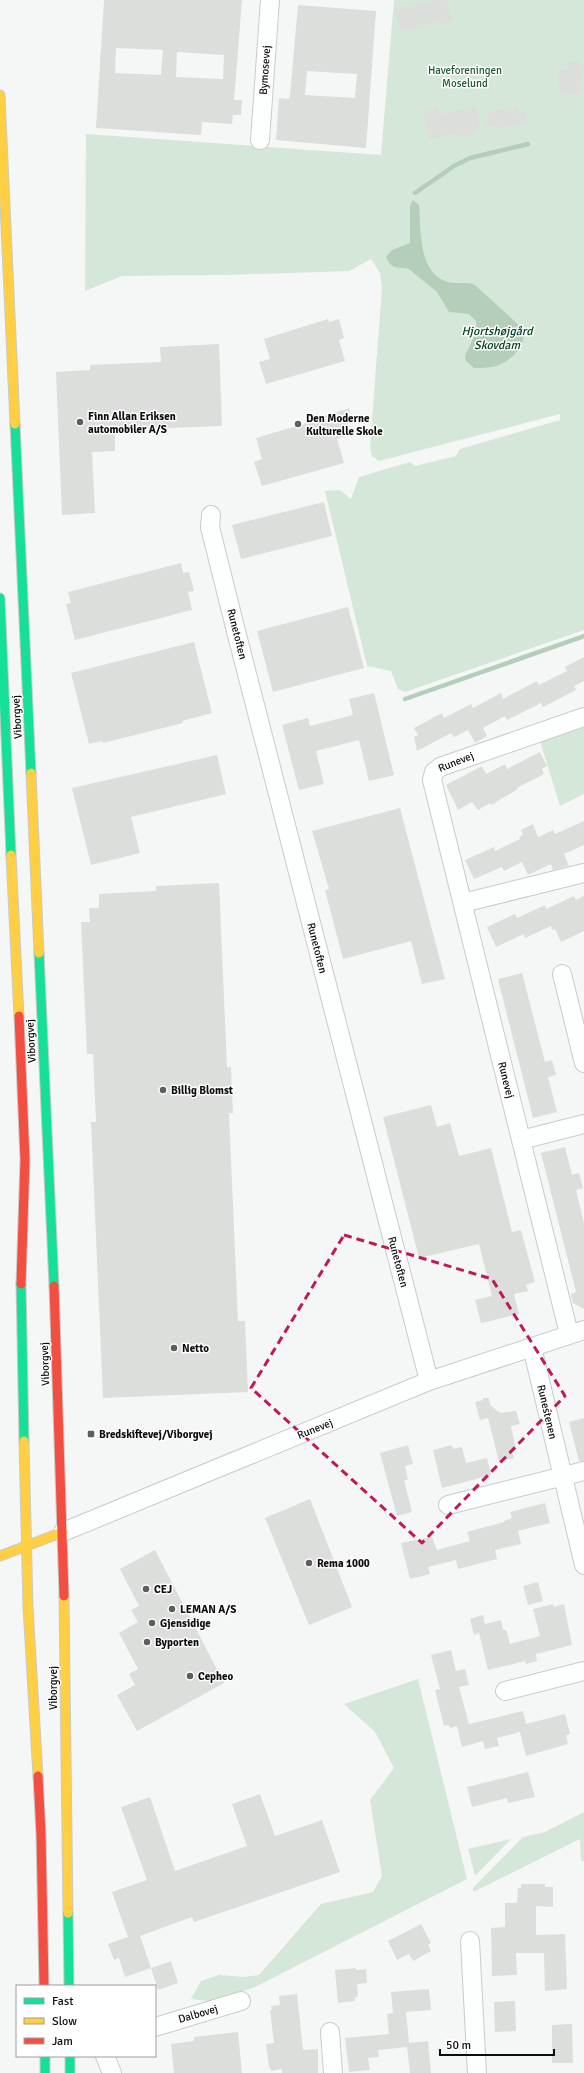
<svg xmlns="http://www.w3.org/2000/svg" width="584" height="2073" font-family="Signika,sans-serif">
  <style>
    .green { fill: #d5e7d9 }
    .water { fill: #b4ceba }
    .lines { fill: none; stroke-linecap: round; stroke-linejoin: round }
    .stream { stroke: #b4ceba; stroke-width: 4.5 }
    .building { fill: #dcdedc; fill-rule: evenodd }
    .street-casing { stroke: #c9cbca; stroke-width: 20 }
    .fast-casing { stroke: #c9cbca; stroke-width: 11 }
    .slow-casing { stroke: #c9cbca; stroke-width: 11 }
    .jam-casing { stroke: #c9cbca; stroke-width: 11 }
    .street { stroke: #fdfefe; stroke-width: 18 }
    .fast { stroke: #16e098; stroke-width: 9 }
    .slow { stroke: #ffcf43; stroke-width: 9 }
    .jam { stroke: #f24e42; stroke-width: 9 }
    .marked { fill: none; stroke: #c2185b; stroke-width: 3; stroke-dasharray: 8 5; stroke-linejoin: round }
    .poi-dot { fill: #5d5f5e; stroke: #fff; stroke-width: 1.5 }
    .labels { text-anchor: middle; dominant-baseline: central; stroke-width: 3; stroke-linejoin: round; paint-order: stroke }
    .street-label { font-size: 11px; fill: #0c0d0c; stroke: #fff }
    .park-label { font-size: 11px; fill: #225935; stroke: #fff }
    .poi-label { font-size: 11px; font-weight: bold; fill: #0c0d0c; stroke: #fff; text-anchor: start }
    .water-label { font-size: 12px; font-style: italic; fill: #01401d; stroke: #fff }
  </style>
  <rect width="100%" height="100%" fill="#f4f7f5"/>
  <path class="green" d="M 394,0 L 584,0 L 584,630 L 405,692 L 398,689 L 391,671 L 367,666 L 325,491 L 340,490 L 351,499 L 359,477 L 410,462 L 415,466 L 456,456 L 460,449 L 560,420 L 560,414 L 379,461 L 372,456 L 370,447 L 382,288 L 380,273 L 371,259 L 349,271 L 228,275 L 122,276 L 85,291 L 86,134 L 381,155 Z
    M 584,726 L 584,794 L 560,806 L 540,741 Z
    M 418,1679 L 467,1879 L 253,1988 L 207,2001 L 191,1999 L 201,1981 L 219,1975 L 243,1977 L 259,1975 L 321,1904 L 373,1892 L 382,1876 L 370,1800 L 394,1768 L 375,1732 L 344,1704 Z
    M 584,1812 L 584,1861 L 581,1861 L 580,1839 L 473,1892 L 473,1888 L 523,1837 L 545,1832 Z
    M 511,1839 L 476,1875 L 475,1875 L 468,1849 Z"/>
  <path class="water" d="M 413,200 L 419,205 C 421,228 418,271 445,281 C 455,285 465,281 475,285 L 523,329 C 528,344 511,362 496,366 C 489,368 481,368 474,368 L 466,361 L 465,356 L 477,330 L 476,321 L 469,314 L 449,312 L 437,292 L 409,269 L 394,267 L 389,263 L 386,257 L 392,250 L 410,243 L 410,206 Z"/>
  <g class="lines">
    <path class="stream" d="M 415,193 L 454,166 L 470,158 L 528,144
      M 405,699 L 584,636"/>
  </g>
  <path class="building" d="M 104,0 L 242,0 L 234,100 L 242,100 L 241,115 L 233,115 L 232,124 L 202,122 L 201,135 L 96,128 ZM 116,48 L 163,50 L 161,75 L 115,73 ZM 177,52 L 224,55 L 223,79 L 176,77 Z
    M 433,0 L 447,0 L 453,21 L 439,25 L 438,22 L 404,31 L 404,28 L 400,29 L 395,9 Z
    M 298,5 L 376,11 L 366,148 L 276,140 L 279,98 L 289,99 L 290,95 ZM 307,71 L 357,74 L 355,98 L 305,95 Z
    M 579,61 L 583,78 L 578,79 L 583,92 L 561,95 L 557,70 L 568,69 L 567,62 Z
    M 438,107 L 439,114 L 476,107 L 480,128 L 473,130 L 474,134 L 458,137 L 457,133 L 429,139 L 423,110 Z
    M 518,107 L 519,113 L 525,112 L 527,123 L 496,129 L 495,125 L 481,128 L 490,112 Z
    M 328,319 L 329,322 L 339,319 L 344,338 L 339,340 L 345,361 L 266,384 L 259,362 L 270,359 L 264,339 Z
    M 219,344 L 222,426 L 115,430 L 115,451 L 92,452 L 95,513 L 62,515 L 56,372 L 90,370 L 90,365 L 161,362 L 160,347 Z
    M 350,408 L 347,436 L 337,439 L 344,463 L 262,486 L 254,462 L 262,459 L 256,438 L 320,419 L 319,417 Z
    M 324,502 L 332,536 L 241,559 L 232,525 Z
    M 181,563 L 183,573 L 189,572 L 194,591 L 188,592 L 192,610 L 75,640 L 66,604 L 71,603 L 68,592 Z
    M 348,607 L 364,668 L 273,692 L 257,631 Z
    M 194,642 L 212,713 L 182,721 L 183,723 L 103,743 L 102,741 L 89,744 L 71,673 Z
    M 584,657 L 584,681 L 574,686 L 576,690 L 543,707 L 541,703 L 507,720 L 505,716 L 483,728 L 487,736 L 475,743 L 468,730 L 454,737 L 451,733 L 417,751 L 414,737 L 418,735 L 414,728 L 442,713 L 444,718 L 471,704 L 473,708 L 501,693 L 503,699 L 537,681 L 539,685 L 567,671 L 565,667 Z
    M 374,693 L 394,775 L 369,781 L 359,740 L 316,751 L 324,784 L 299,790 L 282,725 L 308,718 L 310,726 L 353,715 L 349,699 Z
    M 540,752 L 547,766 L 542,769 L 544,774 L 517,788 L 518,789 L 491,805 L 490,803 L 478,810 L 472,802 L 458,810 L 446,785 L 482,766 L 486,774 L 505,764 L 507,769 Z
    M 217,755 L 226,794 L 131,817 L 140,853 L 91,865 L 72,788 Z
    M 400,808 L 445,979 L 422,984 L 411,941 L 343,959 L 325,890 L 329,889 L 312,831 Z
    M 584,821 L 584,845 L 564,854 L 569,866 L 553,870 L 551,864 L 528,875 L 522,862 L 504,871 L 502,867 L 474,879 L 465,860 L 494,847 L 495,851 L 520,839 L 519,837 L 523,835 L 521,830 L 533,824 L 538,837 L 553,830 L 555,834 Z
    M 219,883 L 227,1067 L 231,1067 L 233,1113 L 229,1113 L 238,1321 L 245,1321 L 248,1392 L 103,1398 L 91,1122 L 96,1122 L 93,1054 L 87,1054 L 81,922 L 90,922 L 89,908 L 99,908 L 99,894 L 156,891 L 156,886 Z
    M 574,896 L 576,900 L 584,896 L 584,931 L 561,942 L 555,929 L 552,930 L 551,926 L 525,938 L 524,934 L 496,947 L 487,927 L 515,914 L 517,918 L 545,905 L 546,909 Z
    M 522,973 L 545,1062 L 552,1060 L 556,1075 L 548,1077 L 557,1112 L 533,1118 L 498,979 Z
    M 431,1105 L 437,1127 L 450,1123 L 459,1156 L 491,1148 L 512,1232 L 521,1230 L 535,1282 L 526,1285 L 528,1291 L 514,1294 L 519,1314 L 481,1323 L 475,1300 L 492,1296 L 479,1244 L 419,1258 L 383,1117 Z
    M 565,1147 L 572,1175 L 579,1173 L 583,1188 L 576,1190 L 584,1223 L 584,1309 L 573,1303 L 571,1294 L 576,1292 L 541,1153 Z
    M 483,1398 L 489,1398 L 490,1405 L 500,1413 L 516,1411 L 520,1424 L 511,1426 L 516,1450 L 512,1451 L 514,1458 L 499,1462 L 488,1418 L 480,1420 L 475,1402 L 483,1400 Z
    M 584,1418 L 584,1461 L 579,1461 L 569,1422 Z
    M 408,1445 L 413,1464 L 405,1466 L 408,1480 L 404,1480 L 412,1512 L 397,1516 L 380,1453 Z
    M 452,1445 L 453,1449 L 462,1447 L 466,1463 L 487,1458 L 491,1475 L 442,1488 L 433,1450 Z
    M 310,1499 L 352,1607 L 309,1625 L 265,1518 Z
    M 545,1503 L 550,1523 L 518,1531 L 521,1544 L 495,1550 L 497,1559 L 458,1569 L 456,1560 L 428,1567 L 430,1574 L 410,1579 L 401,1543 L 432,1537 L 437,1550 L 470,1541 L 467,1532 L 504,1522 L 504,1521 L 512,1518 L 510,1512 Z
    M 155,1550 L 224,1683 L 137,1731 L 117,1695 L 135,1685 L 129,1674 L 138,1669 L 119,1633 L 138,1622 L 131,1610 L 139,1606 L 120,1569 Z
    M 538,1582 L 543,1601 L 528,1605 L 523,1586 Z
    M 553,1604 L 554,1607 L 564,1604 L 572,1645 L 536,1654 L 537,1661 L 526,1664 L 525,1661 L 488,1670 L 479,1633 L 474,1635 L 470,1619 L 483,1615 L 485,1624 L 501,1620 L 503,1630 L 506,1630 L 510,1644 L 540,1636 L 533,1609 Z
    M 451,1650 L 456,1671 L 465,1669 L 469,1685 L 459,1687 L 469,1724 L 523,1711 L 526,1724 L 565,1714 L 570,1734 L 566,1735 L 568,1744 L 526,1756 L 520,1732 L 497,1738 L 499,1746 L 485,1749 L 483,1741 L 462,1747 L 457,1726 L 450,1728 L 449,1725 L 444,1726 L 435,1690 L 440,1689 L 431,1655 Z
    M 528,1772 L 535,1797 L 508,1803 L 507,1798 L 472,1807 L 467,1787 Z
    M 260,1794 L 275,1836 L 322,1820 L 340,1872 L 194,1922 L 192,1917 L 140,1936 L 151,1968 L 125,1977 L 119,1958 L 114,1960 L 108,1944 L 128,1937 L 112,1892 L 147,1880 L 121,1807 L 150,1797 L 175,1871 L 247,1846 L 232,1804 Z
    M 521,1884 L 545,1884 L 545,1887 L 553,1887 L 553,1907 L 536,1906 L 536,1935 L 565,1934 L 567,1989 L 545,1991 L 544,1953 L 516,1953 L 517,1975 L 492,1976 L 491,1928 L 505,1927 L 505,1903 L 517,1903 L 518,1888 L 521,1888 Z
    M 421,1924 L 431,1943 L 428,1944 L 431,1951 L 413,1961 L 409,1954 L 397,1960 L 388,1941 Z
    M 171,1961 L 178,1983 L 158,1990 L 151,1968 Z
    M 356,1968 L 356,1970 L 366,1969 L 367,1983 L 357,1984 L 358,1997 L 355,1997 L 355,2001 L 338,2003 L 335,1970 Z
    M 429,1989 L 431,2010 L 406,2012 L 409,2043 L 428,2041 L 431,2073 L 410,2073 L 407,2047 L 378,2050 L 379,2057 L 368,2058 L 370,2070 L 349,2072 L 345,2038 L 389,2034 L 387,2014 L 393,2013 L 391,1992 Z
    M 297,1994 L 303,2050 L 318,2049 L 318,2073 L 282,2073 L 282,2069 L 271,2071 L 269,2066 L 266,2044 L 274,2043 L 270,2010 L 272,2010 L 271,2006 L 280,2005 L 279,1996 Z
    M 515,2001 L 516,2031 L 495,2032 L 494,2002 Z
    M 572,2024 L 573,2063 L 552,2063 L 552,2025 Z
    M 238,2032 L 242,2073 L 174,2073 L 171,2044 L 194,2041 L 194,2037 Z"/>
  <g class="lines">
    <g class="street-casing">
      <path id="street" d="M 260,140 L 270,0
        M 211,515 L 210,527 L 237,635 L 429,1381
        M 463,903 L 584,873
        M 562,974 L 584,1063
        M 521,1140 L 584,1124
        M 569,1334 L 432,780 L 434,772 L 440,767 L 584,717
        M 532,1347 L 584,1565
        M 448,1505 L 584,1471
        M 63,1532 L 429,1381 L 584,1330
        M 505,1691 L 584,1671
        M 470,1941 L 477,2073
        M 155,2027 L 241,2001
        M 330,2032 L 333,2073
        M 105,2056 L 112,2073"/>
    </g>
    <g class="fast-casing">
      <path id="fast" d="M 15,424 L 31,773
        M 0,598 L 11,855
        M 39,953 L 54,1286
        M 21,1284 L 24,1441
        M 68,1913 L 69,1986
        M 45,2056 L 45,2073
        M 70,2056 L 70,2073"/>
    </g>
    <g class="slow-casing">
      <path id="slow" d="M 0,95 L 15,424
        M 31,773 L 39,953
        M 11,855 L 19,1016
        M 24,1441 L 28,1607 L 38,1776
        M 0,1556 L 63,1532
        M 64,1596 L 68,1913"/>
    </g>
    <g class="jam-casing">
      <path id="jam" d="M 19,1016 L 25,1160 L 21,1284
        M 54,1286 L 64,1596
        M 38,1776 L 41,1834 L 44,1986"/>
    </g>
    <use href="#street" class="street"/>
    <use href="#fast" class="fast"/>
    <use href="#slow" class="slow"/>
    <use href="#jam" class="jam"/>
  </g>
  <path class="marked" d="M 344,1235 L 492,1279 L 565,1396 L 422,1543 L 251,1388 Z"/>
  <g class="poi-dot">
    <circle cx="80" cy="422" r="4"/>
    <circle cx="298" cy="424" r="4"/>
    <circle cx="163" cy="1090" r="4"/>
    <circle cx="174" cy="1348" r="4"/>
    <rect x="87" y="1430" width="8" height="8" rx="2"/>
    <circle cx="309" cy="1563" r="4"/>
    <circle cx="146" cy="1589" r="4"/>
    <circle cx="172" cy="1609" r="4"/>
    <circle cx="152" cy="1623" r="4"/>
    <circle cx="147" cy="1642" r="4"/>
    <circle cx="190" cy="1676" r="4"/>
  </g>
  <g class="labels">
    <g class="street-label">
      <text transform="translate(265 70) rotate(-86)">Bymosevej</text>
      <text transform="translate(237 634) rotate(76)">Runetoften</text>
      <text transform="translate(17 717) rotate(-93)">Viborgvej</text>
      <text transform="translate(456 762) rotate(-22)">Runevej</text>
      <text transform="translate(317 948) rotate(76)">Runetoften</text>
      <text transform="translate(31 1041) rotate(-93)">Viborgvej</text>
      <text transform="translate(506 1080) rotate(76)">Runevej</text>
      <text transform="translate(398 1262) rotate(75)">Runetoften</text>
      <text transform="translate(45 1364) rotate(-92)">Viborgvej</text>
      <text transform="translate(547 1412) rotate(77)">Runestenen</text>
      <text transform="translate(315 1429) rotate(-22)">Runevej</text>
      <text transform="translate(53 1688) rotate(-90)">Viborgvej</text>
      <text transform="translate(198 2014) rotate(-16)">Dalbovej</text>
    </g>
    <g class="park-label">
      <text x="465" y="70">Haveforeningen<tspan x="465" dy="13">Moselund</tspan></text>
    </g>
    <g class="poi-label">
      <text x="88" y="416">Finn Allan Eriksen<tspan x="88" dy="13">automobiler A/S</tspan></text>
      <text x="306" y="418">Den Moderne<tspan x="306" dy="13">Kulturelle Skole</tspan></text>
      <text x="171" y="1090">Billig Blomst</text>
      <text x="182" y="1348">Netto</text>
      <text x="99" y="1434">Bredskiftevej/Viborgvej</text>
      <text x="317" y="1563">Rema 1000</text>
      <text x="154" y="1589">CEJ</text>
      <text x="180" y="1609">LEMAN A/S</text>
      <text x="160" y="1623">Gjensidige</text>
      <text x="155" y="1642">Byporten</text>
      <text x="198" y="1676">Cepheo</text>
    </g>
    <g class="water-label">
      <text x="497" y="331">Hjortshøjgård<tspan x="497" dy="14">Skovdam</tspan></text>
    </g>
  </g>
  <rect x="16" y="1985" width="140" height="72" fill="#ffffff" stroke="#9e9e9e"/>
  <rect x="24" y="1998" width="20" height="6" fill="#16e098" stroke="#9e9e9e"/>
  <text x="52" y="2005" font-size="12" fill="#0c0d0c">Fast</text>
  <rect x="24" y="2018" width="20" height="6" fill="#ffcf43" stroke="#9e9e9e"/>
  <text x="52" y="2025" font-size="12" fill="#0c0d0c">Slow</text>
  <rect x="24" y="2038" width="20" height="6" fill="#f24e42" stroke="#9e9e9e"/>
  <text x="52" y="2045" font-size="12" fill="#0c0d0c">Jam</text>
  <path d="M440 2049v6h114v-6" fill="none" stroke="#0c0d0c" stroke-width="2"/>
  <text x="446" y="2049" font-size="12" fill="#0c0d0c" stroke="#ffffff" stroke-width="3" paint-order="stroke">50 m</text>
</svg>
